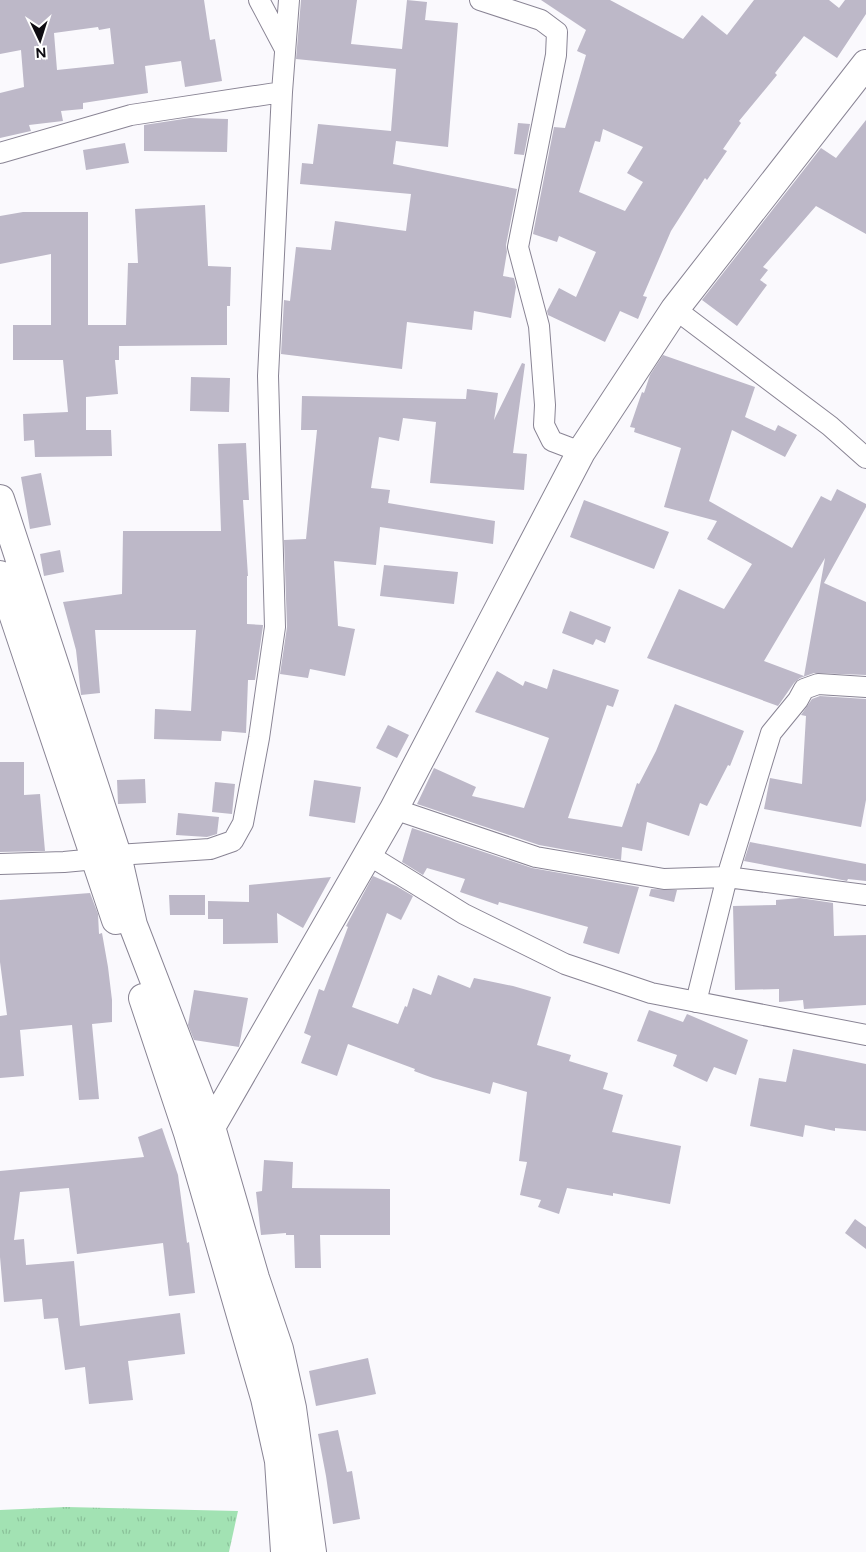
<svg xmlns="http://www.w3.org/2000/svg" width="866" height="1552" font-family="Figtree,sans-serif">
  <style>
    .grass { fill: url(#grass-tufts) }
    .building { fill: #bdb8c8; fill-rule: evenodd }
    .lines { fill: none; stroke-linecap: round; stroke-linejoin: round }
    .street-casing { stroke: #898494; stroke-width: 22 }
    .secondary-casing { stroke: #898494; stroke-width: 30 }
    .street { stroke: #fff; stroke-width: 20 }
    .secondary { stroke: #fff; stroke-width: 28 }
  </style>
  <defs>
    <pattern id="grass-tufts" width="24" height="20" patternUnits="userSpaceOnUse" patternTransform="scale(1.25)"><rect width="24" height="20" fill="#a2e2b3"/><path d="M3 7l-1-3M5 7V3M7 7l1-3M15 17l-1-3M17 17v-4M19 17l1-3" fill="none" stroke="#8ac199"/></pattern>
  </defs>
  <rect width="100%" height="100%" fill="#faf9fd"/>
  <path class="grass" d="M 66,1507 L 238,1511 L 229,1552 L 0,1552 L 0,1510 Z"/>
  <path class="building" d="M 0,0 L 204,0 L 210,40 L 215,39 L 222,81 L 185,87 L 181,61 L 145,66 L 148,93 L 83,103 L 83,109 L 61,111 L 63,121 L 29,125 L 31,131 L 0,138 L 0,93 L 24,87 L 21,50 L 0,54 ZM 98,27 L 99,30 L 110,28 L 114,64 L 57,70 L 54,33 Z
    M 301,0 L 357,0 L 351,44 L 402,49 L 407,0 L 427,2 L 425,20 L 458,23 L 448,147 L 396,141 L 393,164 L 517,189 L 506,245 L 507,252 L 503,276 L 514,278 L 516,287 L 511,318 L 474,311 L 472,330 L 407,322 L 402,369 L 281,354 L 284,300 L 290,301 L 296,247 L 331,250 L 335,221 L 406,231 L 411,194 L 300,184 L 302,163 L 313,164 L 318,124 L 391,131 L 396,69 L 296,59 Z
    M 541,0 L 610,0 L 683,39 L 702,15 L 727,35 L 754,0 L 829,0 L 839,8 L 845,0 L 866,0 L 866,14 L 837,58 L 804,36 L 775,73 L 777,75 L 739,121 L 741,123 L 723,149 L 727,151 L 707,180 L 705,178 L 671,231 L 643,296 L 647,297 L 638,319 L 620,311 L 605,342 L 548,315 L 547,311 L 559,288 L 576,297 L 596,252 L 559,236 L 557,242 L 533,234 L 554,127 L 565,128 L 586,55 L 577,51 L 586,30 ZM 603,129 L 643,147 L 627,173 L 643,182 L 625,211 L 579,192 L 595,141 L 600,142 Z
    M 190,118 L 228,119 L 227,152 L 144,151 L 144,125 Z
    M 866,120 L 866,234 L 816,206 L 763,267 L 768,270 L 760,280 L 767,285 L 737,326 L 702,300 L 821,148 L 836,158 Z
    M 518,123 L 530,124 L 524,155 L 514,154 Z
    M 125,143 L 129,163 L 86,170 L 83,150 Z
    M 205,205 L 208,266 L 231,267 L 230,306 L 227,306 L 227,345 L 119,346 L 119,360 L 115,360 L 118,394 L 86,397 L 86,430 L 111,430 L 112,456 L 35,457 L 34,440 L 24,441 L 23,414 L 68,412 L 63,360 L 13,360 L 13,325 L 51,325 L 51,254 L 0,264 L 0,216 L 23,212 L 88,212 L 88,325 L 126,325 L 128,263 L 138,263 L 135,209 Z
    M 663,355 L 755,387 L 745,417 L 775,431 L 778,425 L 797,435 L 785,457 L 732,430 L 709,501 L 792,548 L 821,496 L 831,501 L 837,489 L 866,504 L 866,507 L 824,583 L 866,602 L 866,675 L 814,673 L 800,678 L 794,683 L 778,706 L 647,658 L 679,589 L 724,609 L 752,564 L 707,539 L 717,521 L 664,507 L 681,448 L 634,432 L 635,428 L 630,427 L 642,392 L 644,393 L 650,375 ZM 825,558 L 804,676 L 764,661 Z
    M 522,363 L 525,364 L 513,453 L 527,454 L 524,490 L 430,483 L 436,422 L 403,418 L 399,441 L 379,437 L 371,488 L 390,490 L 388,503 L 495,521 L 493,544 L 380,527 L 376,565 L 334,561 L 338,626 L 355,629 L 345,676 L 310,669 L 308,678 L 280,674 L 287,627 L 284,540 L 306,539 L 317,430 L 301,430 L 302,396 L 466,399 L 467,389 L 498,393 L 494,420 Z
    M 191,377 L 230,378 L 229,412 L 190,411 Z
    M 246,443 L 249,500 L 243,500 L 248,576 L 247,576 L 247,624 L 263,625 L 263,626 L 255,680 L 248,680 L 246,733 L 222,731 L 221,741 L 154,739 L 155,709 L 191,711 L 196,630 L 95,630 L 100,693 L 81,695 L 76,650 L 63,602 L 122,594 L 123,531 L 221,531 L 218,444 Z
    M 41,473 L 51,525 L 30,529 L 21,477 Z
    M 584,500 L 669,532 L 654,569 L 570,537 Z
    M 60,550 L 64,572 L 44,576 L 40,554 Z
    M 384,565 L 458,572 L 454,604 L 380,596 Z
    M 570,611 L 611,627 L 605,643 L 596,639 L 593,645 L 562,633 Z
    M 553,669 L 619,690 L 613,707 L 607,705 L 568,818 L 622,827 L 637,783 L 639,784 L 656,751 L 675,704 L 744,731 L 730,766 L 728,765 L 707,806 L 700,803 L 689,836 L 647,822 L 642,851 L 622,847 L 621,860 L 539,845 L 417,804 L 434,768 L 476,787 L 472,796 L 524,808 L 549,738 L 475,712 L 497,671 L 523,686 L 525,681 L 547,689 Z
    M 820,696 L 866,699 L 866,800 L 861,827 L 764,809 L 770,778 L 802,784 L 806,716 L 801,715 L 812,699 Z
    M 388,725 L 409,735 L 397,758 L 376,748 Z
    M 0,762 L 24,762 L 24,795 L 40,794 L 45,851 L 0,852 Z
    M 145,779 L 146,803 L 118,804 L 117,780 Z
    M 314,780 L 361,787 L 355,823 L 309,816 Z
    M 215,782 L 235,784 L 232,814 L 212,812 Z
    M 178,813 L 219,817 L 217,834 L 207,837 L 176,835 Z
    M 412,828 L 532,868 L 639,887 L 619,954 L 583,943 L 588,927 L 499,902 L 498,905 L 460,892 L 465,879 L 427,868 L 423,875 L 402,862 Z
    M 750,842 L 866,864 L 866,881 L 848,879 L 847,881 L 837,879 L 744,861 Z
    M 373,876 L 396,886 L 413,896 L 401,920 L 387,913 L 352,1007 L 398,1024 L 405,1006 L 407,1007 L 413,988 L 431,995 L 438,975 L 470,988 L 474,978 L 513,986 L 551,997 L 537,1045 L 571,1055 L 569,1061 L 608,1073 L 603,1089 L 623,1095 L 612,1132 L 681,1146 L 670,1204 L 613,1193 L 613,1196 L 567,1188 L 559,1214 L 538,1207 L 541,1200 L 520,1195 L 527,1162 L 519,1161 L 527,1092 L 493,1082 L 490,1094 L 433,1078 L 414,1071 L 415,1069 L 348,1044 L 337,1076 L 301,1063 L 311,1036 L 304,1033 L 319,989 L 324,991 L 348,927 L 346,926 Z
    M 331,877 L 303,928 L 277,913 L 278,943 L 223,944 L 223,919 L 208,919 L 208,901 L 249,902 L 249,885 Z
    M 651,889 L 677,890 L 674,902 L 649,896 Z
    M 90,893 L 98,914 L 99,934 L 102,933 L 108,967 L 112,1000 L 112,1022 L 92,1024 L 99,1099 L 79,1100 L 72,1025 L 20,1030 L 24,1076 L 0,1078 L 0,1016 L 7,1015 L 0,962 L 0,900 Z
    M 169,895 L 205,895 L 205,915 L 170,915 Z
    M 800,898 L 833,903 L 834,936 L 866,935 L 866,1005 L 804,1009 L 803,1000 L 779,1002 L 779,989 L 735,990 L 733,906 L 776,905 L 776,900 Z
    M 194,990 L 248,998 L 239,1047 L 194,1040 L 188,1025 Z
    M 649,1010 L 683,1022 L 687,1014 L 748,1040 L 736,1075 L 714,1067 L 707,1082 L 673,1066 L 677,1055 L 637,1041 Z
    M 793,1049 L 866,1064 L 866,1131 L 835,1128 L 835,1131 L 805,1125 L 803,1137 L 750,1126 L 759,1078 L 786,1082 Z
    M 162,1128 L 178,1175 L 187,1243 L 189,1242 L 195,1293 L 169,1296 L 163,1243 L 77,1254 L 69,1188 L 20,1192 L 14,1240 L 24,1239 L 26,1265 L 74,1261 L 80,1326 L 180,1313 L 185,1354 L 128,1361 L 133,1400 L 89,1404 L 85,1367 L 65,1370 L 58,1318 L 44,1319 L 42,1299 L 4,1302 L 0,1257 L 0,1171 L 144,1157 L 138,1137 Z
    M 264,1160 L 293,1162 L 292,1188 L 390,1189 L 390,1235 L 320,1235 L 321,1268 L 295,1268 L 294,1235 L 286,1235 L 286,1233 L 261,1235 L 256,1192 L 262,1191 Z
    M 855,1219 L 866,1227 L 866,1249 L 845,1233 Z
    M 368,1358 L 376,1394 L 316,1406 L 309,1371 Z
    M 338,1430 L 347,1472 L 352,1471 L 360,1519 L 333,1524 L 326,1476 L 318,1434 Z"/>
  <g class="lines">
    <g class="street-casing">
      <path id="street" d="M 259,0 L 285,49
        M 480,0 L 541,20 L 557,32 L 556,55 L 518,247 L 539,326 L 545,405 L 544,425 L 552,441 L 581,452
        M 0,153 L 131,115 L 282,92
        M 675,309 L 830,426 L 866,458
        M 394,809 L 536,857 L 664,879 L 727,877 L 866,895
        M 367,854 L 464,914 L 565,964 L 651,993 L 866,1035
        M 117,855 L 210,849 L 233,841 L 243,823 L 259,738 L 275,627 L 268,376 L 282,92 L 289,0
        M 0,864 L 64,862 L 96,859
        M 696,1002 L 727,877 L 771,733 L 798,700 L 804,689 L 818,684 L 866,687"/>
    </g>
    <g class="secondary-casing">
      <path id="secondary" d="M 0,499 L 117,855 L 133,925 L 211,1127 L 255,1278 L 279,1349 L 292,1408 L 312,1552
        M 0,575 L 116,920
        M 143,998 L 188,1133 L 265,1398 L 279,1461 L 285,1552
        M 211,1127 L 394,809 L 581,452 L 675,309 L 866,64"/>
    </g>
    <use href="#street" class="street"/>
    <use href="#secondary" class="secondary"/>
  </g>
  <g transform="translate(40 40) rotate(176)" stroke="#ffffff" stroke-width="4" paint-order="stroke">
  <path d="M0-4L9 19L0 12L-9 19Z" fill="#0d0b11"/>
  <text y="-8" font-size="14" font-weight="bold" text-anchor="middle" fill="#0d0b11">N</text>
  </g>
</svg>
